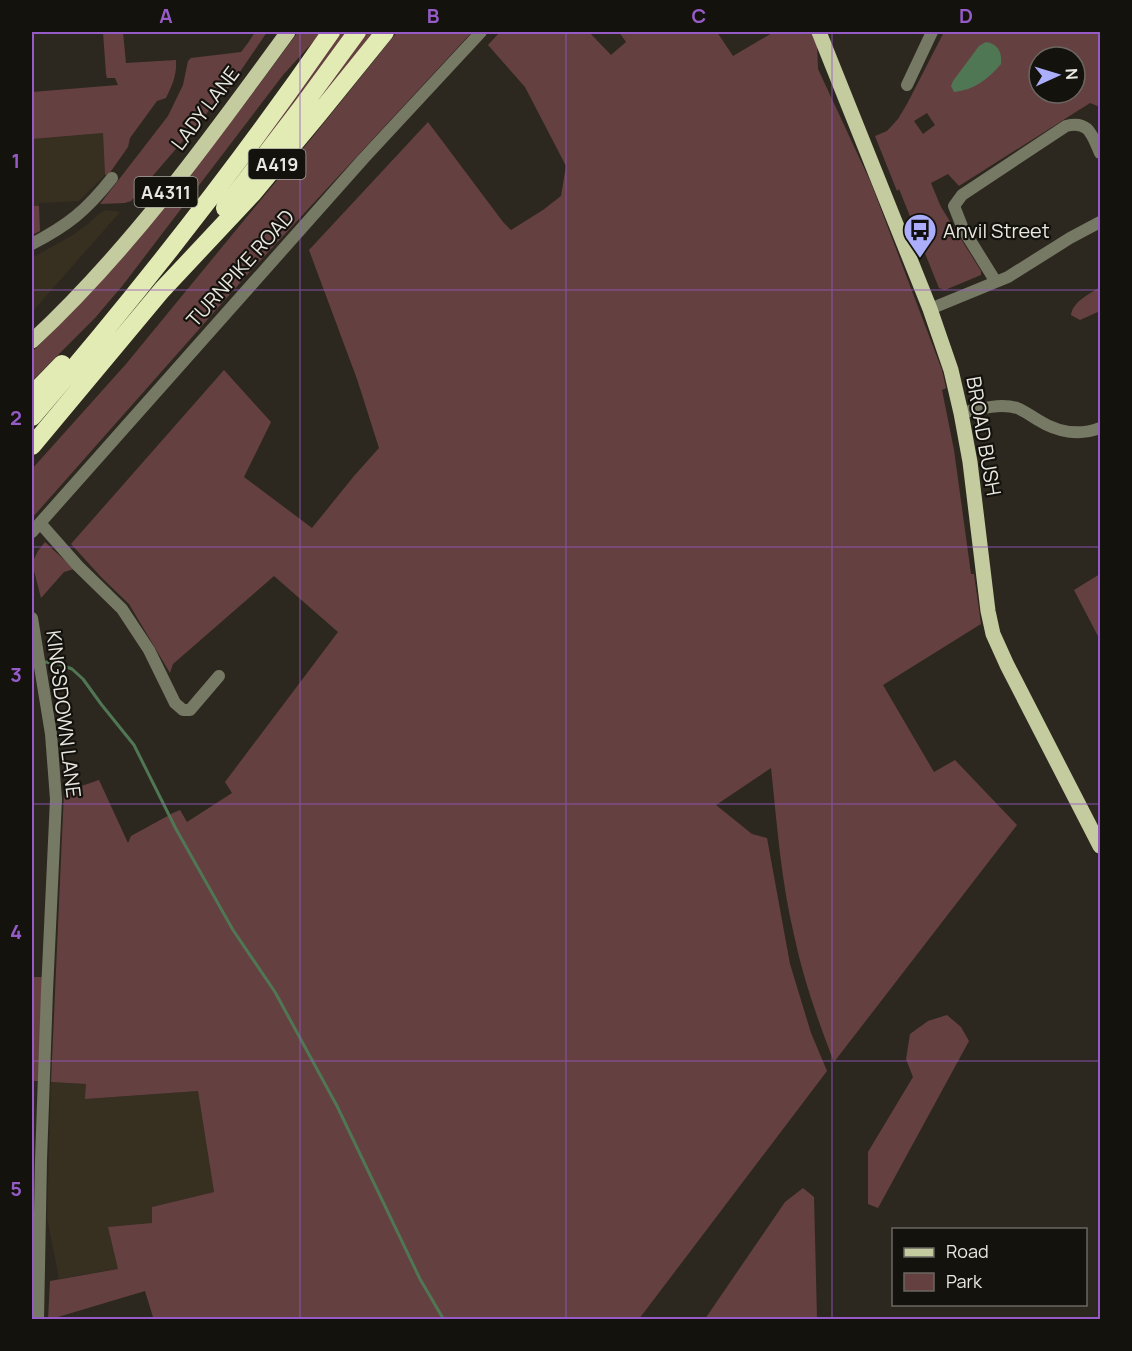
<svg xmlns="http://www.w3.org/2000/svg" width="1132" height="1351" font-family="Manrope,sans-serif">
  <style>
    .built { fill: #372f20 }
    .green { fill: #654041; fill-rule: evenodd }
    .water { fill: #507754 }
    .lines { fill: none; stroke-linecap: round; stroke-linejoin: round }
    .stream { stroke: #507754; stroke-width: 3 }
    .minor { stroke: #767964; stroke-width: 12 }
    .major { stroke: #c4cb9f; stroke-width: 15 }
    .highway { stroke: #e3ebb5; stroke-width: 18 }
    .grid { fill: none; stroke: #975bc8; stroke-width: 1.5; stroke-opacity: 0.55 }
    .labels { text-anchor: middle; dominant-baseline: central; stroke-width: 4.5; stroke-linejoin: round; paint-order: stroke }
    .shield { fill: #14120d; stroke: #aaa7a1; stroke-width: 1.5 }
    .shield-label { font-size: 18px; font-weight: bold; fill: #eae7e1 }
    .street-label { font-size: 20px; fill: #eae7e1; stroke: #14120d }
    .poi-label { font-size: 20px; fill: #eae7e1; stroke: #14120d; text-anchor: start }
    .neatline { fill: none; stroke: #975bc8; stroke-width: 2 }
    .grid-label { font-size: 20px; text-anchor: middle; font-weight: bold; fill: #975bc8 }
  </style>
  <rect width="100%" height="100%" fill="#2d281f"/>
  <path class="built" d="M 103,133 L 105,175 L 79,201 L 39,203 L 39,206 L 32,206 L 32,139 Z
    M 105,210 L 120,212 L 32,312 L 32,258 L 73,235 L 88,224 L 100,213 Z
    M 51,1082 L 86,1084 L 86,1099 L 198,1091 L 214,1192 L 152,1207 L 152,1223 L 118,1269 L 59,1279 L 47,1217 Z"/>
  <path class="green" d="M 103,32 L 123,32 L 126,63 L 176,60 C 177,75 172,86 166,98 L 157,101 L 130,138 L 128,147 L 109,174 L 105,175 L 103,133 L 32,139 L 32,92 L 118,85 L 115,78 L 107,78 L 106,74 Z
    M 255,32 L 267,32 L 231,85 L 131,201 L 125,203 L 100,204 L 168,116 L 183,85 L 188,61 L 191,58 L 241,52 L 248,43 Z
    M 298,32 L 322,32 L 283,75 L 123,285 L 95,318 L 32,381 L 32,352 L 91,292 L 135,242 L 244,105 Z
    M 341,32 L 347,32 L 264,148 L 260,146 Z
    M 366,32 L 374,32 L 321,99 L 320,97 Z
    M 397,32 L 472,32 L 247,275 L 32,518 L 32,469 L 126,364 L 315,134 Z
    M 500,32 L 589,32 L 611,55 L 626,42 L 619,32 L 717,32 L 733,56 L 774,32 L 812,32 L 817,42 L 818,69 L 871,183 L 942,370 L 946,388 L 942,390 L 954,450 L 971,574 L 974,574 L 981,624 L 883,685 L 934,772 L 955,760 L 1017,825 L 834,1062 C 818,1021 803,978 794,935 C 781,880 777,824 771,768 L 716,805 L 752,834 L 767,838 L 790,964 L 811,1033 L 827,1071 L 639,1319 L 148,1319 L 153,1317 L 145,1291 L 48,1320 L 50,1281 L 118,1269 L 108,1227 L 152,1223 L 152,1207 L 214,1192 L 198,1091 L 85,1099 L 86,1084 L 51,1082 L 64,792 L 99,780 L 128,843 L 131,836 L 173,813 L 180,810 L 187,822 L 232,793 L 225,782 L 338,632 L 274,576 L 173,664 L 170,673 L 129,604 L 102,578 L 71,544 L 224,370 L 271,422 L 244,477 L 312,528 L 354,476 L 379,448 L 357,379 L 309,250 L 428,122 L 503,222 L 511,230 L 543,210 L 561,196 L 566,166 L 525,87 L 488,45 Z
    M 944,32 L 1100,32 L 1100,42 L 1098,46 L 1100,59 L 1100,107 L 1090,103 L 959,186 L 948,174 L 931,183 L 941,207 L 981,271 L 981,275 L 945,290 L 939,288 L 899,189 L 897,191 L 875,136 L 887,131 L 898,119 L 907,104 ZM 1039,57 L 1075,57 L 1075,93 L 1039,93 ZM 927,113 L 935,125 L 923,134 L 914,121 Z
    M 32,206 L 39,206 L 40,231 L 32,235 Z
    M 1100,287 L 1100,311 L 1080,320 L 1071,315 C 1073,301 1090,294 1100,287 Z
    M 45,542 L 74,569 L 64,572 L 41,598 L 32,563 L 38,551 Z
    M 1100,574 L 1100,640 L 1074,590 Z
    M 32,977 L 44,977 L 39,1081 L 32,1081 Z
    M 947,1015 L 961,1027 L 969,1041 L 878,1208 L 868,1204 L 868,1152 L 913,1077 L 906,1059 L 910,1034 L 928,1021 Z
    M 803,1188 L 814,1197 L 817,1319 L 705,1319 L 785,1202 Z"/>
  <path class="water" d="M 986,42 C 998,44 1002,52 1001,64 C 988,79 974,90 954,92 L 951,86 L 953,81 L 979,46 Z"/>
  <g class="lines">
    <path class="stream" d="M 45,662 L 59,664 L 72,669 L 83,679 L 101,704 L 134,745 L 176,829 L 233,930 L 275,992 L 337,1106 L 420,1279 L 444,1320"/>
    <path class="minor" d="M 907,85 L 932,32
      M 32,244 C 68,225 86,211 112,178
      M 996,282 L 963,229 L 954,206 L 962,195 L 1066,126 C 1089,120 1092,135 1100,153
      M 930,309 L 1008,277 L 1070,238 L 1100,222
      M 961,413 C 978,409 1000,403 1017,408 C 1025,411 1031,416 1038,420 C 1057,432 1079,436 1100,428
      M 40,523 L 78,566 L 122,609 L 149,650 L 175,703 L 183,710 L 190,710 L 219,676
      M 32,532 L 364,158 L 481,32
      M 32,618 L 51,734 L 56,799 L 47,991 L 41,1160 L 38,1320"/>
    <path class="major" d="M 819,32 L 930,309 L 951,370 L 961,413 L 970,462 L 988,611 L 993,634 L 1007,665 L 1100,846
      M 32,341 C 130,250 210,139 288,32"/>
    <path class="highway" d="M 225,208 L 302,107 L 357,32
      M 32,395 L 62,364
      M 32,417 C 138,294 239,165 331,32
      M 32,446 L 162,290 L 253,193 L 317,116 L 385,32"/>
  </g>
  <path class="grid" d="M 300,32 L 300,1320M 566,32 L 566,1320M 832,32 L 832,1320M 32,290 L 1100,290M 32,547 L 1100,547M 32,804 L 1100,804M 32,1061 L 1100,1061"/>
  <defs>
    <g id="bus-pin" transform="scale(1.725)"><path d="M0 17L-7.5 6A9.5 9.5 0 1 1 7.5 6Z" fill="#abaffb" stroke="#14120d"/><path d="M-5-6H5V4H4V6H2V4H-2V6H-4V4H-5ZM-3.5-4V0h7V-4ZM-3.5 1.2v1.5H-2V1.2ZM2 1.2v1.5H3.5V1.2Z" fill="#111"/></g>
  </defs>
  <g fill-rule="evenodd">
    <use href="#bus-pin" x="920" y="230"/>
  </g>
  <g class="labels">
    <g class="shield">
      <rect x="248.5" y="149" width="57" height="30" rx="4.5"/>
      <rect x="134.5" y="177" width="63" height="30" rx="4.5"/>
    </g>
    <g class="shield-label">
      <text x="277" y="164">A419</text>
      <text x="166" y="192">A4311</text>
    </g>
    <g class="street-label">
      <text transform="translate(205 108) rotate(-53)">LADY LANE</text>
      <text transform="translate(240 268) rotate(-48)">TURNPIKE ROAD</text>
      <text transform="translate(984 436) rotate(80)">BROAD BUSH</text>
      <text transform="translate(64 714) rotate(83)">KINGSDOWN LANE</text>
    </g>
    <g class="poi-label">
      <text x="943" y="230">Anvil Street</text>
    </g>
  </g>
  <rect width="1132" height="1351" fill="none" stroke="#14120d" stroke-width="66"/>
  <rect x="892" y="1228" width="195" height="78" fill="#14120d" stroke="#6a6762" stroke-width="1.5"/>
  <rect x="904" y="1248" width="30" height="9" fill="#c4cb9f" stroke="#6a6762" stroke-width="1.5"/>
  <text x="946" y="1258" font-size="18" fill="#eae7e1">Road</text>
  <rect x="904" y="1273" width="30" height="18" fill="#654041" stroke="#6a6762" stroke-width="1.5"/>
  <text x="946" y="1288" font-size="18" fill="#eae7e1">Park</text>
  <g transform="translate(1057 75) rotate(86)"><circle r="28" fill="#14120d" stroke="#6a6762" stroke-width="1.5"/>
  <path d="M0-4.5L10 22L0 15L-10 22Z" fill="#abaffb"/>
  <text y="-9" font-size="16" font-weight="bold" text-anchor="middle" fill="#eae7e1">N</text>
  </g>
  <rect x="33" y="33" width="1066" height="1285" class="neatline"/>
  <g class="grid-label">
    <text x="166" y="23">A</text>
    <text x="433" y="23">B</text>
    <text x="699" y="23">C</text>
    <text x="966" y="23">D</text>
    <text x="16" y="168">1</text>
    <text x="16" y="425">2</text>
    <text x="16" y="682">3</text>
    <text x="16" y="939">4</text>
    <text x="16" y="1196">5</text>
  </g>
</svg>
